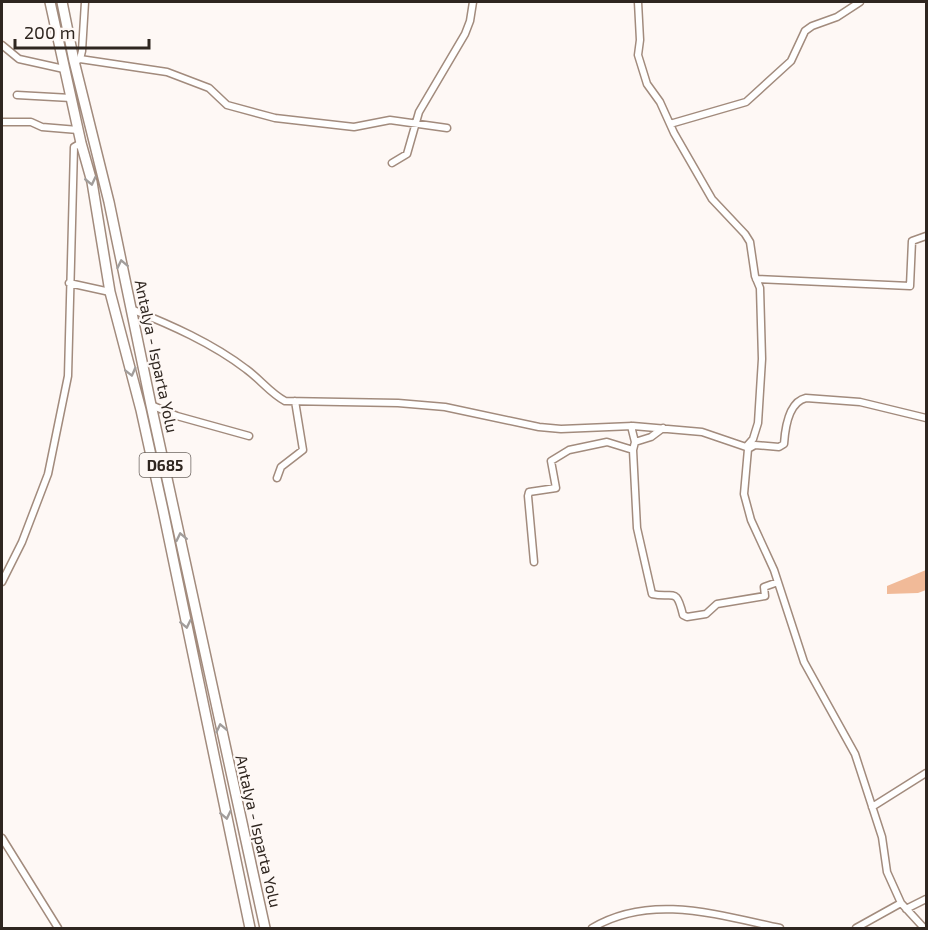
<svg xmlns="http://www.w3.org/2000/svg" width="928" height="930" font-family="'Exo 2',sans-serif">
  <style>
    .green { fill: #f1ba98 }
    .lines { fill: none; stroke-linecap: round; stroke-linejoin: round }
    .minor-casing { stroke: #a28b7d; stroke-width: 9 }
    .highway-casing { stroke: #a28b7d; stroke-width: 12 }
    .minor { stroke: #fff; stroke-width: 6 }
    .highway { stroke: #fff; stroke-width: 9 }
    .oneway { stroke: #a19d9b }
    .labels { text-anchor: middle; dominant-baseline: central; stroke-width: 4.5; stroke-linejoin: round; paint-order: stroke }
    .shield { fill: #fef8f5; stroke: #6d6560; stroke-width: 1.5 }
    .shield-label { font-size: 15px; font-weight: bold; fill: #2f2620 }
    .street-label { font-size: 16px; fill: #2f2620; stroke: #fef8f5 }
  </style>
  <rect width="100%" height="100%" fill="#fef8f5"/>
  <path class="green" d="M 926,570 L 926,590 L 918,593 L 887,594 L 887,586 Z"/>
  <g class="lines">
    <g class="minor-casing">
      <path id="minor" d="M 638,2 L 640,40 L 638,55 L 647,84 L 660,102 L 674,133 L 712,199 L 745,234 L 750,242 L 755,276 L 760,288 L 762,359 L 758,423 L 753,439 L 746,447
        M 2,45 L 19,59 L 64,69
        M 80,59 L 167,72 L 209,88 L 227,105 L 275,118 L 354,127 L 390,120 L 447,128
        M 78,60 L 80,59 L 82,51 L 85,2
        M 17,95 L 71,98
        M 2,122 L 31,122 L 42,127 L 78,130
        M 670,124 L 746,102 L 791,61 L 805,31 L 812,26 L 837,17 L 860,2
        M 392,163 L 407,154 L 419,112 L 465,34 L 470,21 L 473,2
        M 756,279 L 910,286 L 912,241 L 926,236
        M 69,283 L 110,292
        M 131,309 C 171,325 212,343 246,369 C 260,379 270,393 285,401 L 398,403 L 445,407 L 539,427 L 561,429 L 633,426 L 702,432 L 746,447
        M 151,405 L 177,416 L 249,436
        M 631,426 L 635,442 L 633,450 L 637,528 L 652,594 C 674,599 676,586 683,615 L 687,617 L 706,614 L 717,604 L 765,596 L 764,587 L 778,582
        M 635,442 L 651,437 L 663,428
        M 746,447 L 748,449 L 744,494 L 751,520 L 774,570 L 804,662 L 855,754 L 882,837 L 887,872 L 901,903 L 924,928
        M 748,449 L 755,445 L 779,447 L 784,444 C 785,429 788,402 806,398 L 860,402 L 926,418
        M 277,478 L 281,467 L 303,450 L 295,401
        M 534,562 L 528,496 L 529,492 L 556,488 L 551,461 L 569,450 L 607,442 L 633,450
        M 2,582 L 22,542 L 48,474 L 68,376 L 74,147 L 81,143
        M 872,807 L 926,773
        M 2,838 L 58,928
        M 906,909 L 926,899
        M 592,928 C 651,893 718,915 780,928
        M 856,928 L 901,903"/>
    </g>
    <g class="highway-casing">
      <path id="highway" d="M 50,2 L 81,143 L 92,182 L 110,292 L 141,410 L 163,510 L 250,928
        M 62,2 L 74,61 L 109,202 L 151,405 L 265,928"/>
    </g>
    <use href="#minor" class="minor"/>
    <use href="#highway" class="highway"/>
  </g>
  <defs><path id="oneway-chevron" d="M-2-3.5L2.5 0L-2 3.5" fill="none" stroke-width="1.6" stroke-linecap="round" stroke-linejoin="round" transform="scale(1.5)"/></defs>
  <g class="oneway">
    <use href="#oneway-chevron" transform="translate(91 181) rotate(77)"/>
    <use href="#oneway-chevron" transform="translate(122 264) rotate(-102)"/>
    <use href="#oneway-chevron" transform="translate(131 372) rotate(76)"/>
    <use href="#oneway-chevron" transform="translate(181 537) rotate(-102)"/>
    <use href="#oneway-chevron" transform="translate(186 624) rotate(78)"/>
    <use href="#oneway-chevron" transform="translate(221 728) rotate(-102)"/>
    <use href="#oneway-chevron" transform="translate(226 815) rotate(78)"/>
  </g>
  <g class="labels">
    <rect class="shield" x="139.5" y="453" width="51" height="24" rx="4.5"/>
    <g class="shield-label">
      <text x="165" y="465">D685</text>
    </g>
    <g class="street-label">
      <text transform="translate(157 356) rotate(78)">Antalya - Isparta Yolu</text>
      <text transform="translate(259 831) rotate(77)">Antalya - Isparta Yolu</text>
    </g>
  </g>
  <rect width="928" height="930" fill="none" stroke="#2f2620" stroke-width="6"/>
  <path d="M15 39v9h134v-9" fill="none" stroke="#2f2620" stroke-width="3"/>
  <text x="24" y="39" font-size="18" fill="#2f2620" stroke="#fef8f5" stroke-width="4.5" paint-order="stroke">200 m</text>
</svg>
